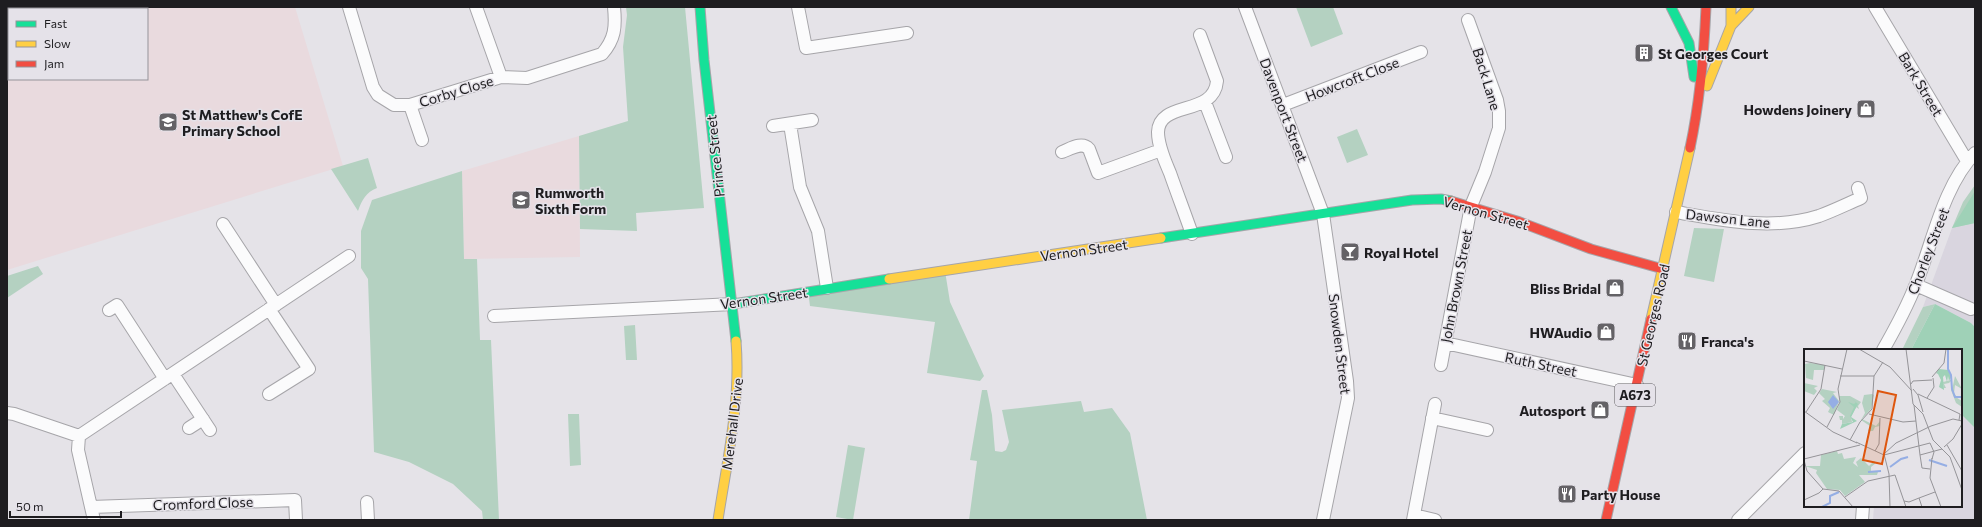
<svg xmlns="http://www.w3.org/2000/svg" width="1982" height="527" font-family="Commissioner,sans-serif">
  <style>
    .built { fill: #d9d5df }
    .education { fill: #e9dade }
    .green { fill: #b4d1c1 }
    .forest { fill: #9fd1b7 }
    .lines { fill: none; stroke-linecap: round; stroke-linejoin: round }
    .street-casing { stroke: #a6a5a9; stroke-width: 14 }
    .fast-casing { stroke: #a6a5a9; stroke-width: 11 }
    .slow-casing { stroke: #a6a5a9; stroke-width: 11 }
    .jam-casing { stroke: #a6a5a9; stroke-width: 11 }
    .street { stroke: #fbfbfc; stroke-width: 12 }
    .fast { stroke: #16e098; stroke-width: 9 }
    .slow { stroke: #ffcf43; stroke-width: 9 }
    .jam { stroke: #f24e42; stroke-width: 9 }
    .labels { text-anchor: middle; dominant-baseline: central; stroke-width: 3; stroke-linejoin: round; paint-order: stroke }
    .shield { fill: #e5e2e9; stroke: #5a585c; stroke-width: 1 }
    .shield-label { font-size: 13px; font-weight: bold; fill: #1e1d20 }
    .poi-label { font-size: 14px; font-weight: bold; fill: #1e1d20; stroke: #e5e2e9; text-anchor: start }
    .street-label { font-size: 14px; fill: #1e1d20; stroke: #e5e2e9 }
    .inset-river { fill: none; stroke: #95aee4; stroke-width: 2 }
    .inset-road { fill: none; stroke: #959498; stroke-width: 1 }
    .view { fill: #de560d; fill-opacity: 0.15; stroke: #de560d; stroke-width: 2 }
    .inset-edge { fill: none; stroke: #1e1d20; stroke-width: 2 }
  </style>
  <rect width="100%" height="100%" fill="#e5e3e8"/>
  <path class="built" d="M 1975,223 L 1975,327 L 1971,323 L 1935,304 L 1923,307 L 1952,228 Z
    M 1961,414 L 1975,428 L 1975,520 L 1873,520 L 1874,506 L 1961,506 Z"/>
  <path class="education" d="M 127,7 L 295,7 L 343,166 L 7,270 L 7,42 L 9,42 L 9,79 L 147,79 L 147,9 L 120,9 Z
    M 579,136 L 580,257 L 464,259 L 462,171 Z"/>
  <path class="green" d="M 626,7 L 685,7 L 704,208 L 636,213 L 637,231 L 580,229 L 579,136 L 628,121 L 623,47 L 627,15 Z
    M 1296,7 L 1333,7 L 1343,34 L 1311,47 Z
    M 1357,129 L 1368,155 L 1347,163 L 1337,137 Z
    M 368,158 L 377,188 C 366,192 362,200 358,211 L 331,169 Z
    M 462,171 L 464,259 L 477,259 L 480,340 L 491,340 L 499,520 L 483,520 L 482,511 L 453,484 L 409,462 L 374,452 L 368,279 L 361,268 L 361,231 L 372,200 Z
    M 1975,185 L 1975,223 L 1952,228 L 1963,202 Z
    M 1694,228 L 1724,229 L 1714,282 L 1684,276 Z
    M 38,266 L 43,274 L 7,298 L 7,276 Z
    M 945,271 L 950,302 L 984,376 L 980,381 L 927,373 L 935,322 L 810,306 L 808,291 Z
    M 1935,304 L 1911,350 L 1902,350 L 1923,307 Z
    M 635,325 L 637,360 L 626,360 L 624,326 Z
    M 982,390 L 987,390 L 992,415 L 995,451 L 1002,452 L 1006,450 L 1009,442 L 1002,410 L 1081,401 L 1084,412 L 1112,408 L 1130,433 L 1147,520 L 969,520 L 977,461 L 970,460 Z
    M 568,414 L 579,414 L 581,465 L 570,466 Z
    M 848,445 L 865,448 L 853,520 L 836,517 Z"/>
  <path class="forest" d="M 1975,191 L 1975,223 L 1952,228 Z
    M 1935,304 L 1971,323 L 1975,327 L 1975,428 L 1961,414 L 1961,350 L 1911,350 Z"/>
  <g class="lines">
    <g class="street-casing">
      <path id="street" d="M 349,7 L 373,87 L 378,95 L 394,105 L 410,105 L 501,77 L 527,78 L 602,54 C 615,39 616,27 614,7
        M 476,7 L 501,77
        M 798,7 L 806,48 L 907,33
        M 1245,7 L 1323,214 L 1347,381 L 1348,398 L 1323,520
        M 1875,7 L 1967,161
        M 1205,102 L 1226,157
        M 410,105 L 422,140
        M 1283,105 L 1421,52
        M 790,124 L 800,187 L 818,231 L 827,288
        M 773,126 L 812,120
        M 1062,152 C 1070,149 1082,141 1089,149 L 1098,173 L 1161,150
        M 1676,212 C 1722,220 1772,231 1819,216 C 1833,211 1847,204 1861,198 L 1858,188
        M 223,224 L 276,305
        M 1192,234 C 1185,214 1177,193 1170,173 C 1165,161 1158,146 1158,132 C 1159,100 1214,117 1217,81 L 1200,35
        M 1916,285 L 1971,309
        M 269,309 L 309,369 L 269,394
        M 109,310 L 117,305 L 165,379
        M 494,316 L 733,304
        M 1445,343 L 1637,385
        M 1883,350 C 1895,329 1907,307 1916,284 C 1933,242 1943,186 1975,153
        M 1441,365 L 1471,206 L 1485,172 L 1499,128 L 1499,111 L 1497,100 L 1468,20
        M 173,374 L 210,430
        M 7,413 L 14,414 L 79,436
        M 1432,418 L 1487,430
        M 189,428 L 203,419
        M 79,436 L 349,256
        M 79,436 L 78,450 L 94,520
        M 367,502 L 368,520
        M 91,507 L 295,500 L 296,520
        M 1414,515 L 1435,520
        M 1413,520 L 1435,404
        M 1738,520 L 1805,453
        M 1862,520 L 1863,506"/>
    </g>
    <g class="fast-casing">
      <path id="fast" d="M 700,7 L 704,60 L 736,341
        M 1671,7 L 1689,43 L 1694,77
        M 1161,238 L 1412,200 L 1441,199 L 1451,201
        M 733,304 L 889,279"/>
    </g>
    <g class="slow-casing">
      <path id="slow" d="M 1731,26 L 1749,7
        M 1707,86 L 1731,26 L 1731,7
        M 889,279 L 1161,238
        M 1651,319 L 1690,148
        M 718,520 C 727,461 741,402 736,341"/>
    </g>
    <g class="jam-casing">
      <path id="jam" d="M 1690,148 C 1700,101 1704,55 1706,7
        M 1451,201 L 1517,221 L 1591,249 L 1663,269
        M 1606,520 L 1651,319"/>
    </g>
    <use href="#street" class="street"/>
    <use href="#fast" class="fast"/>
    <use href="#slow" class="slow"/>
    <use href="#jam" class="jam"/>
  </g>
  <defs>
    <g id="building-square" transform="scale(1)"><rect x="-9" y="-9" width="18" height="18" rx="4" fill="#646266" stroke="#e5e2e9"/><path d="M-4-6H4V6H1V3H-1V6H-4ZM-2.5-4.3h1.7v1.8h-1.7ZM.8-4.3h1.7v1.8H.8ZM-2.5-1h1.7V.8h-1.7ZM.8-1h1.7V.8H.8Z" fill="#fff"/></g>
    <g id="shop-square" transform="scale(1)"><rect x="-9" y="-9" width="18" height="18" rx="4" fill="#646266" stroke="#e5e2e9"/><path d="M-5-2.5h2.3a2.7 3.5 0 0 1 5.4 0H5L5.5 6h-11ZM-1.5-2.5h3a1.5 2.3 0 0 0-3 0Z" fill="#fff"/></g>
    <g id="school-square" transform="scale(1)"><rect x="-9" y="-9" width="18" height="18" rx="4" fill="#646266" stroke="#e5e2e9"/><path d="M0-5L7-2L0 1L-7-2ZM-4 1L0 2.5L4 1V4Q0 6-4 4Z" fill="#fff"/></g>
    <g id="university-square" transform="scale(1)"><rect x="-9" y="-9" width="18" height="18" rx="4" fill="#646266" stroke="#e5e2e9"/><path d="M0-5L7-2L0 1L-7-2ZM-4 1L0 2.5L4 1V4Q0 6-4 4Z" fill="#fff"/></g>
    <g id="bar-square" transform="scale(1)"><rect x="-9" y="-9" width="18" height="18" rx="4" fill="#646266" stroke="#e5e2e9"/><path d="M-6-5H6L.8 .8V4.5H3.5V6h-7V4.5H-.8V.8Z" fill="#fff"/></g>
    <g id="restaurant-square" transform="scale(1)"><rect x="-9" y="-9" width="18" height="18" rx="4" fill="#646266" stroke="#e5e2e9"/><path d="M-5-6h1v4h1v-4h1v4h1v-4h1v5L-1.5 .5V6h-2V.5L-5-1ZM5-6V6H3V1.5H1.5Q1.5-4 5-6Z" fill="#fff"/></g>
  </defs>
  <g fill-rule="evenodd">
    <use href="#building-square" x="1644" y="53"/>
    <use href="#shop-square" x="1866" y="109"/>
    <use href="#school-square" x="168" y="122"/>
    <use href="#university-square" x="521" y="200"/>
    <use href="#bar-square" x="1350" y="252"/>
    <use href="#shop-square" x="1615" y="288"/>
    <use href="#shop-square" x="1606" y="332"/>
    <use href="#restaurant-square" x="1687" y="341"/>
    <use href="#shop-square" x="1600" y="410"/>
    <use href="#restaurant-square" x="1567" y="494"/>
  </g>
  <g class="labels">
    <rect class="shield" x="1615" y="384" width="40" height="22" rx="3"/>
    <g class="shield-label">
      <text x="1635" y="395">A673</text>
    </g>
    <g class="poi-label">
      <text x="1658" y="53">St Georges Court</text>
      <text x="1852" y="109" text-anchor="end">Howdens Joinery</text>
      <text x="182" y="114">St Matthew's CofE<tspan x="182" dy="16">Primary School</tspan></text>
      <text x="535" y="192">Rumworth<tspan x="535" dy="16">Sixth Form</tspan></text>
      <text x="1364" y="252">Royal Hotel</text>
      <text x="1601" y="288" text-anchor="end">Bliss Bridal</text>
      <text x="1592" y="332" text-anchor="end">HWAudio</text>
      <text x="1701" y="341">Franca's</text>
      <text x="1586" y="410" text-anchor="end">Autosport</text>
      <text x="1581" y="494">Party House</text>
    </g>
    <g class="street-label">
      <text transform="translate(1352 79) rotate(-21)">Howcroft Close</text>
      <text transform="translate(1487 79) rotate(73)">Back Lane</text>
      <text transform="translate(1921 84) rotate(59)">Bark Street</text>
      <text transform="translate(456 91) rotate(-17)">Corby Close</text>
      <text transform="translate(1284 110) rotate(69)">Davenport Street</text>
      <text transform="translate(715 156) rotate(-96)">Prince Street</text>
      <text transform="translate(1486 213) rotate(16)">Vernon Street</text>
      <text transform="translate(1728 218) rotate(6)">Dawson Lane</text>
      <text transform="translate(1084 250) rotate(-8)">Vernon Street</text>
      <text transform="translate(1928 251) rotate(-69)">Chorley Street</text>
      <text transform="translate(1456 286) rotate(-79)">John Brown Street</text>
      <text transform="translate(764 298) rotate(-8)">Vernon Street</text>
      <text transform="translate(1653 315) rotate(-77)">St Georges Road</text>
      <text transform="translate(1340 344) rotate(83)">Snowden Street</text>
      <text transform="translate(1541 364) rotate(12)">Ruth Street</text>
      <text transform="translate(732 424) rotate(-83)">Merehall Drive</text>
      <text transform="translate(203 503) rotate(-2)">Cromford Close</text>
    </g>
  </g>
  <g transform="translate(1804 349)">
    <rect width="158" height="158" fill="#e5e3e8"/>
    <path d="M 6,14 L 21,16 L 20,21 L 10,21 L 9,31 L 2,29 L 1,15 ZM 151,27 L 158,40 L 151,36 L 150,44 L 152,47 L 158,48 L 153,48 L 150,47 L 158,52 L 158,58 L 152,54 L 147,41 L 147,32 L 145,34 L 140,35 L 142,39 L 140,39 L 139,33 L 147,31 L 148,41 ZM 0,34 L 14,37 L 10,39 L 13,42 L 10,46 L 0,42 ZM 18,40 L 33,43 L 29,44 L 35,52 L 30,66 L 24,63 L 26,59 L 18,52 L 21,50 L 15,44 ZM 68,45 L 70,46 L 67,60 L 58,70 L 72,77 L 76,72 L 76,77 L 71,78 L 69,82 L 64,82 L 66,77 L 57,71 L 61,64 L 58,54 L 60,46 ZM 35,47 L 46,47 L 57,53 L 54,57 L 55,60 L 52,58 L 47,68 L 48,73 L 38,75 L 38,71 L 36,71 L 35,67 L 39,67 L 39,70 L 41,67 L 33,61 L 36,53 ZM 33,102 L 34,105 L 38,104 L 40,110 L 52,108 L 49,114 L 54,118 L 52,113 L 57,109 L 65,117 L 70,112 L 72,114 L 67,118 L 67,122 L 74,123 L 73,126 L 55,126 L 61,133 L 41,147 L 36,141 L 23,140 L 12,124 L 13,121 L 1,117 L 16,117 L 17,106 Z" fill="#b4d1c1"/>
    <path d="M 135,20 L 144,21 L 147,28 L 145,32 L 144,27 L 143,33 L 141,26 L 139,28 L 140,41 L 135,38 L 137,31 L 134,25 L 132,24 ZM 47,49 L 54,55 L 47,68 L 53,72 L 36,80 L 38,75 L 49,73 L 46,67 L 50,58 L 44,53 L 50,55 L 52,53 Z" fill="#9fd1b7"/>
    <path d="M 29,46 L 35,53 L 29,60 L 24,53 Z" fill="#95aee4"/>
    <path class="inset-river" d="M 144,0 L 144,20 L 147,26 L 148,40 L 151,48 L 158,48M 125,111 L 143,117M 86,118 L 97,110 L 104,108M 64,123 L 77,122M 18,158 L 26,154 L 26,147 L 35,143"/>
    <path class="inset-road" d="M 55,0 L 86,18 L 108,42M 102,0 L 109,55 L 119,65 L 129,91 L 146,108 L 158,141M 0,12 L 38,20M 36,27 L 70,27M 128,28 L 140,14 L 142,0M 107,35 L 109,32 L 128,31M 109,40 L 114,46 L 119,63M 114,45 L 156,65 L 155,71M 123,49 L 130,38 L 129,29M 110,56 L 116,106 L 138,100M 0,62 L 29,83 L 53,94M 2,63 L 17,40 L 21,16M 65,65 L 99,73 L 112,72M 23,78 L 36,53 L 34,40 L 43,0M 46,91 L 56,73 L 68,60 L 70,27 L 79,13M 52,93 L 80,106 L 126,94 L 130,103 L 128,110M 143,96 L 158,122M 140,98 L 149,90 L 158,75M 71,102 L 75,95 L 76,69M 80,105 L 92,94 L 127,77 L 149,70 L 158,72M 80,105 L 85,125M 116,106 L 118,119 L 126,120M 128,109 L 126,129 L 137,158M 0,110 L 56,96M 0,111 L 3,122 L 19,140M 85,125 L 86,158M 91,126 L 102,158M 15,144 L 19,140 L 35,142 L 49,158M 41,148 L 64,132 L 91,126M 0,151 L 15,144M 100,152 L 105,153 L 115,149M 118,158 L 115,149 L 131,143"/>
    <path class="view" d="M 74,42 L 92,46 L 78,115 L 59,111 Z"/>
    <rect width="158" height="158" class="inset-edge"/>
  </g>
  <rect width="1982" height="527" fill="none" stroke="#1e1d20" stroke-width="16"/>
  <rect x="8" y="8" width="140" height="72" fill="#e5e2e9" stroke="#959399"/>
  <rect x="16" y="21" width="20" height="6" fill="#16e098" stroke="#959399"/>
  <text x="44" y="28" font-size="12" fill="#1e1d20">Fast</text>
  <rect x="16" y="41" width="20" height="6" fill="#ffcf43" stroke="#959399"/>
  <text x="44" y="48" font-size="12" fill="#1e1d20">Slow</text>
  <rect x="16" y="61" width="20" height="6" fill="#f24e42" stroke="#959399"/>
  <text x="44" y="68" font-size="12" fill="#1e1d20">Jam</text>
  <path d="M10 511v6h111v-6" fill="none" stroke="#1e1d20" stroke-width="2"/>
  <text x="16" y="511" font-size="12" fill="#1e1d20" stroke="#e5e2e9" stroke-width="3" paint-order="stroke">50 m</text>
</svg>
